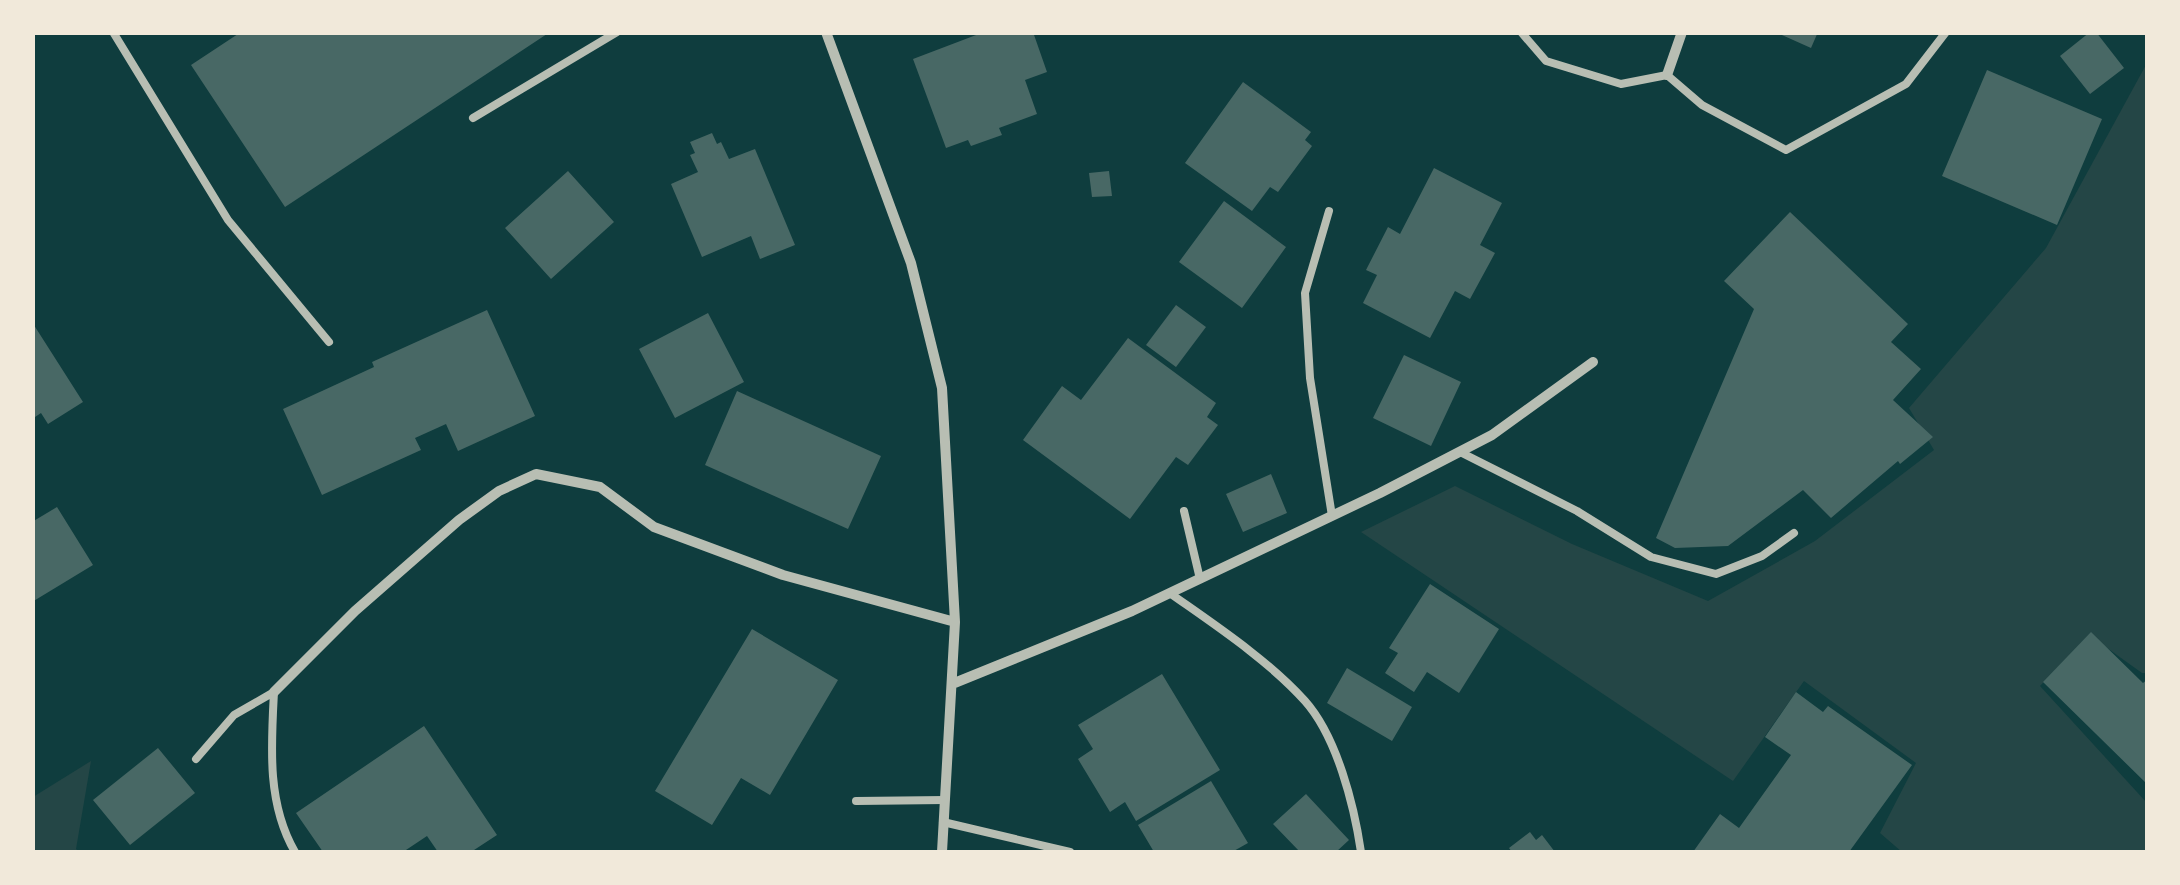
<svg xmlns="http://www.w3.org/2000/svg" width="2180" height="885" font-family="Ubuntu,sans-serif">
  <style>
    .green { fill: #244646 }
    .building { fill: #486865 }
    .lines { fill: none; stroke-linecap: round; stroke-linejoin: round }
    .service { stroke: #b8beb3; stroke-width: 8 }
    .minor { stroke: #b8beb3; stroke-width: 10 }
  </style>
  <rect width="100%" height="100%" fill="#0f3d3e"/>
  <path class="green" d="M 2147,63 L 2147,673 L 2142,673 L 2089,635 L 2040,686 L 2147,803 L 2147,852 L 1902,852 L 1880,833 L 1916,763 L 1804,681 L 1733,781 L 1361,532 L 1455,486 L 1572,544 L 1708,601 L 1815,541 L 1934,450 L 1909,408 L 2046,248 Z
    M 91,761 L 76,849 L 79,852 L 33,852 L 33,797 Z"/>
  <path class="building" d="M 241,32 L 550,32 L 285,207 L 191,65 Z
    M 984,32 L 1033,32 L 1047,72 L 1025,80 L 1037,114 L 999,128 L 1002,135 L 971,146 L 968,140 L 946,148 L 913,59 Z
    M 1775,32 L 1818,32 L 1811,48 Z
    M 2090,32 L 2096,32 L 2124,68 L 2090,94 L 2060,56 Z
    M 1987,70 L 2102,119 L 2057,225 L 1942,176 Z
    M 1243,82 L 1311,132 L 1305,140 L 1312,146 L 1278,192 L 1270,187 L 1252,211 L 1185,163 Z
    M 712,133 L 717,144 L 721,142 L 729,159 L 755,149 L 795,245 L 760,259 L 751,236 L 702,257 L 671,184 L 698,172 L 690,155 L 695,153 L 690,142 Z
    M 1434,168 L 1502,203 L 1480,245 L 1495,253 L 1470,299 L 1455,291 L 1430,338 L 1363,303 L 1377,275 L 1366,270 L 1388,227 L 1400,234 Z
    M 568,171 L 614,222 L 551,279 L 505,228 Z
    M 1109,171 L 1112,196 L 1092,197 L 1089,173 Z
    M 1224,201 L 1286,247 L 1242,308 L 1179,262 Z
    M 1790,212 L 1908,324 L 1891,342 L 1921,369 L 1893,400 L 1933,437 L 1900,464 L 1898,461 L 1831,518 L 1803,490 L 1728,546 L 1675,548 L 1656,538 L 1754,309 L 1724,281 Z
    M 1176,305 L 1206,327 L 1176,367 L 1146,345 Z
    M 487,310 L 535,416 L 458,451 L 446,424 L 415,438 L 421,450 L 322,495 L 283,409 L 374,367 L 372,362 Z
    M 708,313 L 744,382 L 675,418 L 639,349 Z
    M 32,322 L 83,402 L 48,424 L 41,413 L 32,419 Z
    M 1128,338 L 1216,403 L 1207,417 L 1218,425 L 1188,465 L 1176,457 L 1130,519 L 1023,440 L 1062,386 L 1081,400 Z
    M 1404,355 L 1461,382 L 1431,446 L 1373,418 Z
    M 737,391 L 881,456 L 848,529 L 705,465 Z
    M 1271,474 L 1287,513 L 1243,532 L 1226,494 Z
    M 57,507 L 93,565 L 32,602 L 32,522 Z
    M 1430,584 L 1499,629 L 1459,693 L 1427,672 L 1414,692 L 1385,673 L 1398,653 L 1389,648 Z
    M 752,629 L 838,680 L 770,795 L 741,778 L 712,825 L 655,791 Z
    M 2091,632 L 2143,683 L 2148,679 L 2148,785 L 2043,682 Z
    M 1347,668 L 1412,707 L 1392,741 L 1327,703 Z
    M 1162,674 L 1220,770 L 1136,821 L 1125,802 L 1110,812 L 1078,759 L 1093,749 L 1078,725 Z
    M 1796,692 L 1823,712 L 1828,706 L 1912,765 L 1849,852 L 1693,852 L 1720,814 L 1739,828 L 1791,755 L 1765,737 Z
    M 424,726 L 497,835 L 471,852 L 438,852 L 427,836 L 403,852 L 323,852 L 296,813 Z
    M 158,748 L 195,793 L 130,845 L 93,800 Z
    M 1211,781 L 1248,843 L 1232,852 L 1154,852 L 1138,825 Z
    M 1306,794 L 1349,840 L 1336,852 L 1300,852 L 1273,824 Z
    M 1530,832 L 1536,840 L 1542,835 L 1555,852 L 1512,852 L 1509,848 Z"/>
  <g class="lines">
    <path class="service" d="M 113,32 L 228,220 L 329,342
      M 1521,32 L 1546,61 L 1621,84 L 1667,75 L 1702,105 L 1786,150 L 1906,84 L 1946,32
      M 473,118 L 617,32
      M 1329,211 L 1305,293 L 1310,378 L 1332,516
      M 1460,452 L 1577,511 L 1651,557 L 1716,574 L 1762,556 L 1794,533
      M 1184,511 L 1200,579
      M 1171,594 C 1215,625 1268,660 1305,701 C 1337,737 1354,805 1361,852
      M 196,759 L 234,715 L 274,692 C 271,747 267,804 295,852
      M 856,801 L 945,800
      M 943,822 L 1070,852"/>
    <path class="minor" d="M 826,32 L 911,263 L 942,388 L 955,622 L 942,852
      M 1667,75 L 1682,32
      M 952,684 L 1132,611 L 1380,493 L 1492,435 L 1593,362
      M 274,692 L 355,611 L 459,520 L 499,491 L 536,474 L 600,487 L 654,527 L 783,575 L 955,622"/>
  </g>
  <rect width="2180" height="885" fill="none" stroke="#f1e9da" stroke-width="70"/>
</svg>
